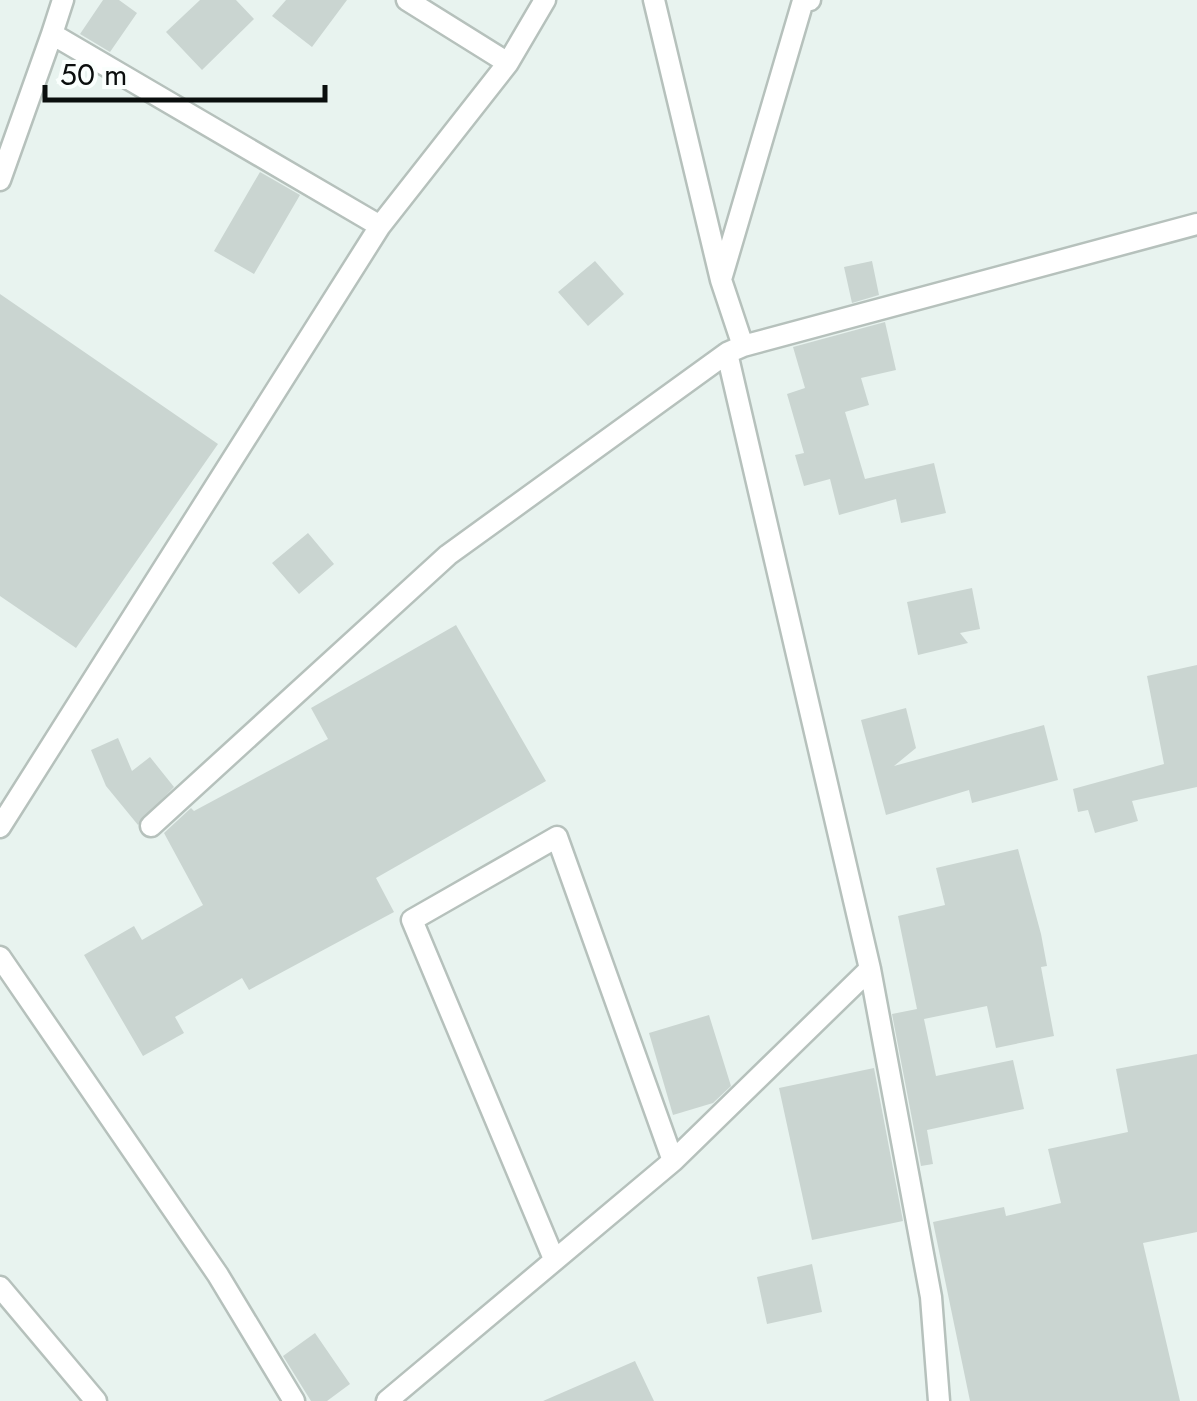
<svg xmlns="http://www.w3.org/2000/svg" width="1197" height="1401" font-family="Jost,sans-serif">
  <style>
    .building { fill: #cad5d1 }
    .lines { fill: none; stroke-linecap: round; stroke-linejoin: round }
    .service-casing { stroke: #b6c1bc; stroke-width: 25 }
    .service { stroke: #fff; stroke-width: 20 }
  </style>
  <rect width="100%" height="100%" fill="#e8f3ef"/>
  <path class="building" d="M 103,0 L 119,0 L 137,13 L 110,52 L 80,34 Z
    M 200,0 L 236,0 L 254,19 L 202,70 L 166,32 Z
    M 286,0 L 347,0 L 312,47 L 272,16 Z
    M 260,172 L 300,195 L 254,274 L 214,251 Z
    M 595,261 L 624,294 L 588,326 L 558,292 Z
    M 872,261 L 879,295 L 852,303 L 844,267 Z
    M 0,294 L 218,444 L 76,648 L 0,596 Z
    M 885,322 L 896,370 L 861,378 L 869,405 L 845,412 L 865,479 L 934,463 L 946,513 L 901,523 L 896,499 L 839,515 L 830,479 L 804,486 L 795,455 L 804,453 L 787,394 L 805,388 L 793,347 Z
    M 308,533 L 334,564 L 299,594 L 272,563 Z
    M 972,588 L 980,629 L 960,633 L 968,643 L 918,655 L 907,602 Z
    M 456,625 L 546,781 L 376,878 L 394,912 L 249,990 L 242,978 L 175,1017 L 184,1033 L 143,1056 L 84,955 L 134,926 L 142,940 L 203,905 L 164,833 L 191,808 L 194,811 L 328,739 L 311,708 Z
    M 1197,665 L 1197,787 L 1132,801 L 1138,821 L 1095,833 L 1088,810 L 1078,812 L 1073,789 L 1164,764 L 1147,676 Z
    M 906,708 L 916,748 L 894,766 L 1044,725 L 1058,780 L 972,803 L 969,790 L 886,815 L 861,720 Z
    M 118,738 L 132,771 L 150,757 L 174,787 L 138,825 L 106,786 L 91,750 Z
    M 1018,849 L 1041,934 L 1047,966 L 1041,967 L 1054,1036 L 996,1048 L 987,1006 L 924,1019 L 936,1076 L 1013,1060 L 1024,1109 L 927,1130 L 933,1164 L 921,1166 L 892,1014 L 917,1009 L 898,916 L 945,905 L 936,868 Z
    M 709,1015 L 731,1086 L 713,1103 L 673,1115 L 649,1033 Z
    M 1197,1054 L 1197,1232 L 1143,1243 L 1180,1401 L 970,1401 L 933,1222 L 1004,1207 L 1006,1216 L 1061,1203 L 1048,1149 L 1128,1132 L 1116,1069 Z
    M 874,1068 L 903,1221 L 812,1240 L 779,1088 Z
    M 812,1264 L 822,1312 L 767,1324 L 757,1277 Z
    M 315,1333 L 350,1384 L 327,1401 L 311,1401 L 283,1356 Z
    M 635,1361 L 654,1401 L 543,1401 Z"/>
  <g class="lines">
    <g class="service-casing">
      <path id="service" d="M 63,0 L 52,34 L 380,226
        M 407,0 L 508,63
        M 654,0 L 721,280 L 743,346 L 727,353 L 870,969 L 931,1297 L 939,1401
        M 0,180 L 52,34
        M 722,276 L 803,1 L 810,0
        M 743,346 L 1197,224
        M 151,826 L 448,555 L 727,353
        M 0,827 L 380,226 L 508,63 L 545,0
        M 0,957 L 218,1275 L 294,1401
        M 554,1259 L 412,920 L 557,837 L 673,1161
        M 0,1287 L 96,1401
        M 387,1401 L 673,1161 L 870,969"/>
    </g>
    <use href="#service" class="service"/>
  </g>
  <path d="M45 85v15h280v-15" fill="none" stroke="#0a0e0d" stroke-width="5"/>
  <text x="60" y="85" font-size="30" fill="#0a0e0d" stroke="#fafffd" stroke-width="8" paint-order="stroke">50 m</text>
</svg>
